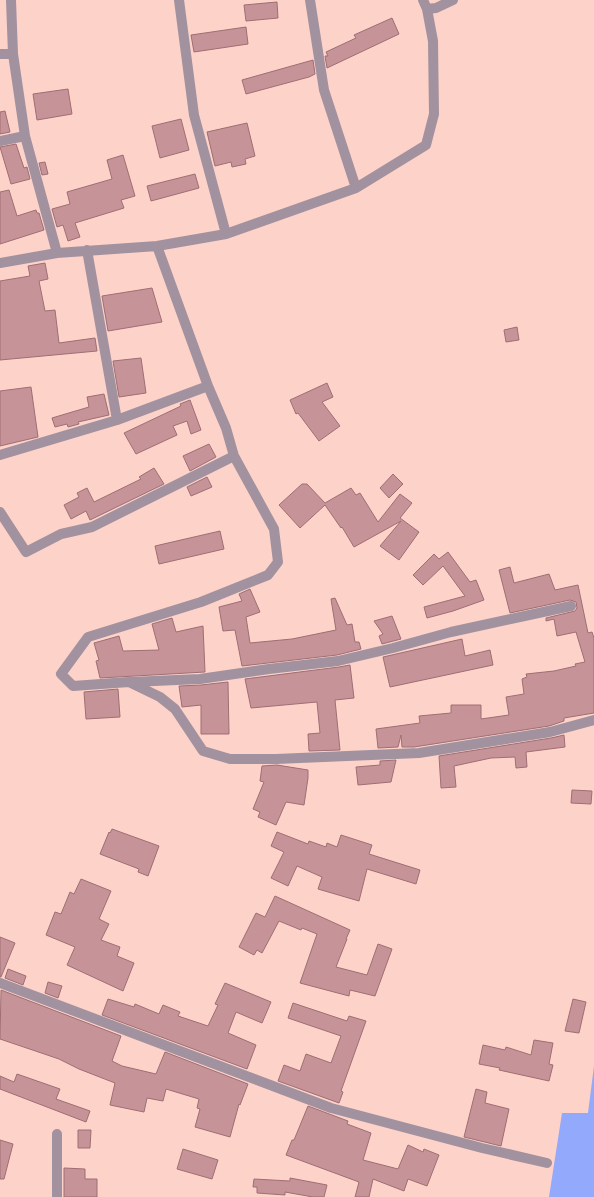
<svg xmlns="http://www.w3.org/2000/svg" width="594" height="1197" font-family="Lato,sans-serif">
  <style>
    .green { fill: #93a9fc }
    .building { fill: #c69398; stroke: #9f6e73 }
    .lines { fill: none; stroke-linecap: round; stroke-linejoin: round }
    .minor { stroke: #a2919e; stroke-width: 10 }
  </style>
  <rect width="100%" height="100%" fill="#fdd2c9"/>
  <path class="green" d="M 594,1066 L 594,1197 L 549,1197 L 562,1113 L 588,1113 Z"/>
  <path class="building" d="M 277,2 L 278,18 L 246,21 L 244,5 Z
    M 392,18 L 399,34 L 327,68 L 325,56 L 328,56 L 326,52 L 356,38 L 354,35 Z
    M 246,27 L 248,44 L 194,52 L 191,35 Z
    M 313,60 L 315,74 L 309,77 L 246,94 L 242,80 Z
    M 68,89 L 72,114 L 37,120 L 33,94 Z
    M 5,111 L 10,132 L 0,134 L 0,112 Z
    M 181,119 L 189,150 L 160,158 L 152,126 Z
    M 247,123 L 255,156 L 245,159 L 246,164 L 232,167 L 231,162 L 215,166 L 207,132 Z
    M 16,144 L 24,168 L 27,167 L 30,179 L 11,184 L 0,147 Z
    M 123,155 L 135,196 L 121,200 L 124,208 L 75,223 L 80,237 L 68,241 L 63,225 L 57,227 L 52,209 L 70,204 L 67,192 L 112,179 L 107,160 Z
    M 45,162 L 48,174 L 42,175 L 39,163 Z
    M 195,174 L 199,188 L 151,201 L 147,186 Z
    M 9,190 L 17,216 L 36,210 L 37,213 L 39,213 L 44,230 L 0,244 L 0,192 Z
    M 45,263 L 48,279 L 39,281 L 45,311 L 55,310 L 59,343 L 95,338 L 97,351 L 0,360 L 0,281 L 30,276 L 28,266 Z
    M 152,288 L 162,322 L 108,331 L 102,296 Z
    M 517,327 L 519,340 L 506,342 L 504,330 Z
    M 141,358 L 146,393 L 119,397 L 113,361 Z
    M 327,383 L 333,397 L 322,402 L 340,426 L 319,441 L 298,413 L 296,414 L 290,400 Z
    M 31,387 L 38,437 L 0,446 L 0,391 Z
    M 104,394 L 109,415 L 78,422 L 79,424 L 68,427 L 67,424 L 55,427 L 52,418 L 89,407 L 87,397 Z
    M 190,400 L 201,430 L 191,434 L 187,421 L 173,426 L 177,435 L 136,454 L 124,433 L 181,406 L 180,404 Z
    M 209,444 L 216,457 L 190,471 L 183,456 Z
    M 154,468 L 164,484 L 90,520 L 86,511 L 71,519 L 64,505 L 79,497 L 77,493 L 87,488 L 94,502 L 141,479 L 139,477 Z
    M 393,474 L 403,484 L 389,498 L 380,488 Z
    M 207,477 L 212,487 L 191,496 L 187,487 Z
    M 302,484 L 307,484 L 325,503 L 351,488 L 356,495 L 360,493 L 378,522 L 400,494 L 412,503 L 400,518 L 419,532 L 399,560 L 380,546 L 401,521 L 354,547 L 342,527 L 341,528 L 325,505 L 300,528 L 279,505 Z
    M 220,531 L 224,549 L 159,564 L 155,546 Z
    M 448,552 L 470,582 L 476,580 L 484,600 L 453,611 L 427,618 L 424,607 L 465,596 L 443,566 L 423,585 L 413,575 L 434,554 L 439,559 Z
    M 510,567 L 514,583 L 549,574 L 555,590 L 578,585 L 588,633 L 592,632 L 594,638 L 594,713 L 564,718 L 564,721 L 549,726 L 414,747 L 402,747 L 401,735 L 398,747 L 378,748 L 376,729 L 420,723 L 419,716 L 451,713 L 451,705 L 481,705 L 481,719 L 509,715 L 506,697 L 524,694 L 522,679 L 527,677 L 526,674 L 554,671 L 576,666 L 575,664 L 585,662 L 576,632 L 557,636 L 554,619 L 546,621 L 546,618 L 575,611 L 577,608 L 576,602 L 570,600 L 510,613 L 499,570 Z
    M 250,589 L 260,612 L 246,617 L 250,643 L 292,639 L 336,630 L 331,599 L 335,598 L 347,625 L 352,624 L 355,642 L 359,642 L 361,649 L 337,655 L 242,666 L 235,630 L 223,631 L 219,607 L 242,601 L 239,594 Z
    M 392,616 L 401,639 L 382,644 L 379,636 L 383,634 L 374,621 Z
    M 172,618 L 176,632 L 203,626 L 205,672 L 100,678 L 96,661 L 99,660 L 94,643 L 119,636 L 123,651 L 159,650 L 152,624 Z
    M 462,639 L 465,656 L 490,650 L 493,665 L 390,687 L 383,657 Z
    M 350,665 L 354,698 L 335,700 L 340,750 L 309,751 L 308,734 L 320,733 L 317,702 L 251,708 L 245,679 L 339,667 Z
    M 228,682 L 229,734 L 201,734 L 201,705 L 182,707 L 179,686 L 201,685 Z
    M 118,689 L 120,717 L 86,719 L 84,692 Z
    M 564,735 L 565,747 L 526,752 L 527,767 L 516,768 L 515,757 L 491,758 L 454,766 L 456,787 L 441,788 L 439,756 L 551,738 Z
    M 396,760 L 391,782 L 358,785 L 356,767 L 380,765 L 380,761 Z
    M 277,765 L 308,770 L 308,778 L 304,805 L 286,802 L 276,825 L 258,817 L 260,812 L 253,809 L 264,782 L 260,781 L 262,766 Z
    M 572,790 L 592,791 L 591,804 L 571,803 Z
    M 112,829 L 159,846 L 148,876 L 138,872 L 139,869 L 100,854 L 109,832 L 110,833 Z
    M 277,832 L 308,844 L 309,841 L 326,847 L 327,843 L 337,847 L 341,835 L 372,845 L 369,854 L 420,870 L 416,884 L 367,869 L 359,901 L 318,889 L 322,877 L 297,866 L 288,886 L 271,878 L 284,852 L 271,846 Z
    M 81,879 L 111,891 L 99,919 L 109,924 L 101,940 L 120,947 L 117,956 L 134,963 L 123,991 L 67,965 L 75,947 L 46,935 L 55,912 L 61,914 L 70,892 L 74,894 Z
    M 275,896 L 350,930 L 346,939 L 347,939 L 336,967 L 367,975 L 378,944 L 392,949 L 375,996 L 350,990 L 349,996 L 300,983 L 317,934 L 302,928 L 301,930 L 279,921 L 262,953 L 257,950 L 254,955 L 239,947 L 256,913 L 265,917 Z
    M 0,937 L 15,943 L 1,977 L 0,977 Z
    M 8,969 L 26,976 L 23,985 L 5,978 Z
    M 48,982 L 62,986 L 58,998 L 45,993 Z
    M 225,983 L 271,1002 L 262,1023 L 236,1012 L 228,1033 L 256,1045 L 247,1069 L 102,1015 L 108,999 L 134,1007 L 135,1004 L 159,1014 L 163,1005 L 180,1012 L 178,1016 L 208,1026 L 218,1005 L 215,1004 Z
    M 1,990 L 121,1036 L 112,1061 L 122,1066 L 156,1074 L 165,1052 L 248,1084 L 240,1105 L 239,1104 L 230,1137 L 195,1127 L 200,1109 L 197,1108 L 199,1099 L 166,1089 L 163,1101 L 147,1098 L 144,1112 L 110,1105 L 115,1083 L 79,1069 L 59,1059 L 0,1039 Z
    M 573,999 L 586,1002 L 579,1033 L 565,1031 Z
    M 293,1003 L 347,1021 L 349,1016 L 366,1021 L 341,1091 L 343,1092 L 339,1103 L 278,1081 L 284,1065 L 300,1071 L 306,1054 L 331,1063 L 341,1036 L 288,1018 Z
    M 534,1040 L 553,1043 L 549,1064 L 553,1065 L 549,1081 L 499,1070 L 500,1068 L 479,1064 L 483,1045 L 505,1050 L 506,1047 L 531,1055 Z
    M 17,1074 L 60,1089 L 56,1099 L 90,1111 L 86,1122 L 0,1089 L 0,1076 L 14,1082 Z
    M 476,1089 L 487,1092 L 485,1103 L 509,1109 L 501,1146 L 464,1137 Z
    M 308,1106 L 348,1121 L 347,1124 L 371,1133 L 363,1160 L 398,1169 L 408,1145 L 423,1152 L 424,1149 L 439,1155 L 427,1186 L 408,1179 L 404,1191 L 373,1179 L 369,1197 L 355,1197 L 359,1182 L 286,1155 L 292,1140 L 294,1140 Z
    M 78,1130 L 91,1130 L 90,1148 L 78,1148 Z
    M 0,1140 L 13,1144 L 4,1179 L 0,1179 Z
    M 183,1149 L 218,1160 L 212,1179 L 177,1169 Z
    M 64,1168 L 85,1169 L 85,1179 L 97,1179 L 97,1197 L 64,1197 Z
    M 290,1178 L 327,1185 L 324,1197 L 313,1197 L 285,1192 L 285,1195 L 257,1193 L 257,1187 L 253,1187 L 254,1179 L 290,1181 Z"/>
  <g class="lines">
    <path class="minor" d="M 11,0 L 13,54 L 25,136
      M 179,0 L 194,115 L 226,234
      M 310,0 L 324,90 L 356,188
      M 427,9 L 436,8 L 453,0
      M 0,54 L 13,54
      M 0,141 L 25,136 L 57,253
      M 157,246 L 208,386 L 226,428 L 234,456 L 274,529 L 278,562 L 268,575 L 201,602 L 88,637 L 61,674 L 73,686 L 129,682 L 160,697 L 175,709 L 203,751 L 230,759 L 276,759 L 419,753 L 550,732 L 594,720
      M 87,250 L 117,420
      M 0,263 L 57,253 L 157,246 L 226,234 L 356,188 L 426,145 L 434,114 L 433,41 L 427,9 L 423,0
      M 0,455 L 117,420 L 208,386
      M 0,512 L 26,552 L 61,534 L 92,527 L 234,456
      M 131,682 L 200,679 L 269,669 L 338,661 L 393,648 L 451,632 L 571,606
      M 0,983 L 331,1108 L 482,1148 L 547,1163
      M 57,1134 L 57,1197"/>
  </g>
</svg>
